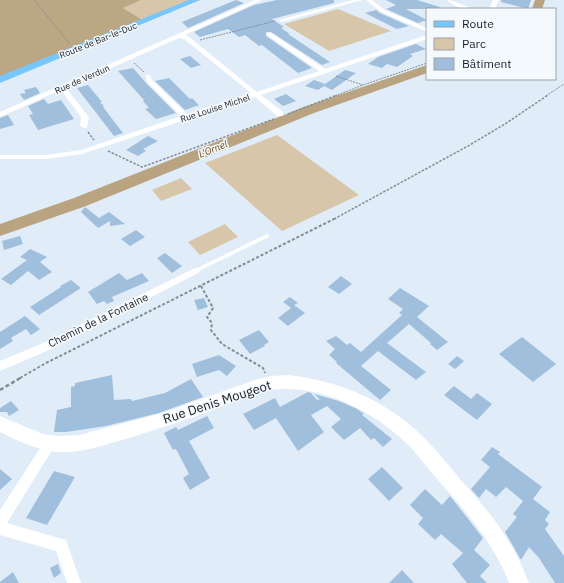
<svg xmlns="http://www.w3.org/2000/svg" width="564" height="583" font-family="'IBM Plex Sans',sans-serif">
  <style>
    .green { fill: #d7c6a9 }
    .forest { fill: #bca784 }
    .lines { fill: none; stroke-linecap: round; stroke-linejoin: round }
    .river { fill: #b9a381; fill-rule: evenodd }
    .building { fill: #a0bfdc }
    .path-far3 { stroke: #848c94; stroke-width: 1; stroke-dasharray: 2 1; stroke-linecap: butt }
    .path-far2 { stroke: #848c94; stroke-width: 1.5; stroke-dasharray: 2.5 1.5; stroke-linecap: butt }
    .path-far1 { stroke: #848c94; stroke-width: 2; stroke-dasharray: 3 2; stroke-linecap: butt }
    .path { stroke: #848c94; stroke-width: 2.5; stroke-dasharray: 4 2.5; stroke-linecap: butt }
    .lane { fill: #fff; fill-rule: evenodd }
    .street { fill: #fff; fill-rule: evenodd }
    .secondary { fill: #fff; fill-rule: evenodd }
    .primary { fill: #77c6fc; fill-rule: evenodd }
    .labels { text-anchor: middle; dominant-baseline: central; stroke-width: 3; stroke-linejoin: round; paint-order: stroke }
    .far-street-label { font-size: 9px; fill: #1b1f23; stroke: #f4f9fd }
    .far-water-label { font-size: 10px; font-style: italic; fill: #694b0d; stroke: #f4f9fd }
    .street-label { font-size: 11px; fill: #1b1f23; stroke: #f4f9fd }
    .near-street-label { font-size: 13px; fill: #1b1f23; stroke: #f4f9fd }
  </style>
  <rect width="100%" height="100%" fill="#e0ecf8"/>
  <path class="green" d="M 141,0 L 200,0 L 146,22 L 123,8 Z
    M 338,9 L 391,31 L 329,51 L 284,24 Z
    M 277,135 L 359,195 L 282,231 L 205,163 Z
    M 181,178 L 192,189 L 161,201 L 152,190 Z
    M 225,224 L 238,237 L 200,255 L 188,242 Z"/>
  <path class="forest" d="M 0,0 L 141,0 L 123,8 L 146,22 L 0,81 Z"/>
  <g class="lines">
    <path class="river" d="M 535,0 L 545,0 L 542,9 L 532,9 Z
      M 427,65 L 427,73 L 314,113 L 86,206 L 0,236 L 0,224 L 74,198 L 304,107 Z"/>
  </g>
  <path class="building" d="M 236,0 L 244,3 L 188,28 L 182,22 Z
    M 277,0 L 334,0 L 334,3 L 272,19 L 284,27 L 281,28 L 290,34 L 288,34 L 330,62 L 322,65 L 271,32 L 266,32 L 266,36 L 312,68 L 298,73 L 262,45 L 259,46 L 245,35 L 239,37 L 228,29 L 200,37 L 194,32 L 254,5 Z
    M 386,0 L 417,0 L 440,7 L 439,9 L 406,9 L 427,20 L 418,23 L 386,9 L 396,5 Z
    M 501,0 L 531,0 L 528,9 L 501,2 Z
    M 376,10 L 380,13 L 409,26 L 397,29 L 365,13 Z
    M 416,44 L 426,49 L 410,54 L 413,56 L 397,67 L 387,64 L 382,68 L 368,64 L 378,57 Z
    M 190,56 L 201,65 L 191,68 L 180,59 Z
    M 133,68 L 146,83 L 176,113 L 156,119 L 145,109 L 149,108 L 143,101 L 144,100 L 118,71 Z
    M 345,70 L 356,73 L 332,90 L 324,86 L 318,90 L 305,86 L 314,80 L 325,84 Z
    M 169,78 L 190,99 L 192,98 L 199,105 L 185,110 L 155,81 Z
    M 88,85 L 102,102 L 100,102 L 104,106 L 103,107 L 123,133 L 114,136 L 77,88 Z
    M 36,87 L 40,93 L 24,100 L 20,94 L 26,93 L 24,90 Z
    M 286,94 L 296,101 L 283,106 L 274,99 Z
    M 44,99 L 48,104 L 61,100 L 74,119 L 38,130 L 29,115 L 33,114 L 28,106 Z
    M 8,115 L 14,125 L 0,129 L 0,118 Z
    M 148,136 L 158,141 L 143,149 L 146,151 L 138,156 L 126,150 Z
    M 85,207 L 99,218 L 109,212 L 125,224 L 110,226 L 110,221 L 98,228 L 81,212 Z
    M 136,230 L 145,237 L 130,246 L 121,239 Z
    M 20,236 L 23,244 L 4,250 L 2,241 Z
    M 30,249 L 47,257 L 40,262 L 52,272 L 39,280 L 28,271 L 11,285 L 1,279 L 27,260 L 20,257 Z
    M 165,253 L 182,266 L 172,273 L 157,258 Z
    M 119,273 L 127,280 L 142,273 L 149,281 L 112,297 L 114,301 L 107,304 L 104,301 L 97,304 L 88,292 Z
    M 341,276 L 352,284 L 339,294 L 328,287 Z
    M 71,280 L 81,288 L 39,315 L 30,307 L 61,287 L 60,286 Z
    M 400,288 L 429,306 L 417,317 L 448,342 L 437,350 L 430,344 L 431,343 L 409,324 L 387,343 L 426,372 L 416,380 L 378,351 L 361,366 L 391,390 L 380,400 L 336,363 L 337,362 L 329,355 L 335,349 L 326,341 L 336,336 L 347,345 L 350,343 L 361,352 L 402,315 L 399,313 L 403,309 L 388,299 Z
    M 290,297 L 298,303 L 294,305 L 305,313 L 288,326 L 278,318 L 291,308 L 283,302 Z
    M 204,298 L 208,307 L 198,310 L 194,300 Z
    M 25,316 L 40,329 L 31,335 L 26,329 L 11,338 L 13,341 L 0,349 L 0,332 Z
    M 259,330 L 269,342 L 264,345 L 265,346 L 250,354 L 239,340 Z
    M 522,337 L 556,364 L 533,382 L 499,354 Z
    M 219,355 L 236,366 L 227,376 L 219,370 L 197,377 L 192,364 Z
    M 457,356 L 464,361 L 455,369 L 448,364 Z
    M 112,375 L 114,400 L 131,399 L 132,401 L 165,393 L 191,379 L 203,397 L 159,413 L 106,426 L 66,432 L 54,432 L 57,410 L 71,407 L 71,387 L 75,386 L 75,383 Z
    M 454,386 L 471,399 L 477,393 L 492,404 L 477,420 L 444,395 Z
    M 308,392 L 311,393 L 317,400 L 320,399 L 323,402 L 314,394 L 339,401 L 357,409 L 364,414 L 362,415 L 392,439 L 383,447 L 374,438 L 371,440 L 360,428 L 344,440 L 331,427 L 341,419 L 327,406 L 311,415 L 324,432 L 298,451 L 276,418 L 254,430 L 243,414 L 275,398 L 280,407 Z
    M 11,401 L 19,410 L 9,416 L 7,412 L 0,412 L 0,408 Z
    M 207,416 L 214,428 L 189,441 L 210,478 L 190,490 L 183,478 L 189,474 L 176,449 L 173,450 L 164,433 L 176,427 L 178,430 Z
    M 492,447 L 500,452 L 498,454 L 542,487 L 533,499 L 550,512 L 545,520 L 549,524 L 545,529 L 564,556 L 564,583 L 555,583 L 539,558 L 529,547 L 521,560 L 505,532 L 517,517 L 513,514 L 523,501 L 506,487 L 496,497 L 486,489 L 479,498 L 471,489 L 490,467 L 481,460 Z
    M 382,467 L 403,488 L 389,501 L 368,479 Z
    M 0,469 L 12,479 L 0,490 Z
    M 54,471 L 75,477 L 47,525 L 26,518 Z
    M 425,489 L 442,505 L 450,496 L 483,538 L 474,550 L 490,565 L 480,576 L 487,583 L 467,583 L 452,564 L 463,553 L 441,534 L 435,540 L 418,524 L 423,518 L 410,505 Z
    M 58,564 L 61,573 L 54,578 L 50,568 Z
    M 402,570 L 414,583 L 389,583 Z
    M 13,572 L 19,583 L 0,583 L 0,582 Z"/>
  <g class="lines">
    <path class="path-far3" d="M 34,0 L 70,44
      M 200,40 L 275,21
      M 134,63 L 144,72
      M 336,76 L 363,85 L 427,63
      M 335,96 L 363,85
      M 546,96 L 564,84"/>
    <path class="path-far2" d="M 288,114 L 337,95
      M 88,132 L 94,140
      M 108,151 L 142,167 L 274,119
      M 334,219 L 468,146 L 505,124 L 548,95"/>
    <path class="path-far1" d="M 201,286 L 213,308 L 207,317 L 212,323 L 211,330 L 222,344 L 263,368 L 265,373
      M 20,378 L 46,363 L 336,218"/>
    <path class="path" d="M 0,390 L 22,377"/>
    <path class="lane" d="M 267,234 L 269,235 L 269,237 L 197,272 L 195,273 L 193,271 L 193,270 Z"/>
    <path class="street" d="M 255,0 L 262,0 L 185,35 L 188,36 L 257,92 L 319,71 L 267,35 L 267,33 L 271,33 L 325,69 L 427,35 L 427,39 L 261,95 L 283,112 L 283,116 L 277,116 L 255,97 L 82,154 L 46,159 L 0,159 L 0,155 L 46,155 L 81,150 L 181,116 L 147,82 L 146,75 L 150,75 L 152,80 L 187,114 L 251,93 L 184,39 L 179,38 L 66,88 L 89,117 L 87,128 L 84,128 L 80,126 L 81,117 L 61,90 L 0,117 L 0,112 Z
      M 353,0 L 362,0 L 282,22 L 279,20 Z
      M 366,0 L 372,0 L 385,10 L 427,28 L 427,32 L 381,12 Z
      M 447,0 C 453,0 466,6 472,9 C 462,9 454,7 447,0 Z
      M 493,0 L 499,0 L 495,9 L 489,9 Z
      M 195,268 L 198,269 L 200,271 L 198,273 L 49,350 L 0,371 L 0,361 L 41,344 Z
      M 50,437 L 54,439 L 56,443 L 54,447 L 7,523 L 66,540 L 81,583 L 67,583 L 56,551 L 0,535 L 0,510 L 46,439 Z"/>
    <path class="secondary" d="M 288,375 C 335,380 381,398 417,431 C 433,446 447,463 461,480 C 491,514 513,540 529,583 L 509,583 C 493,540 460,505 430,471 C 422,461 414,450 404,441 C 369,408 314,381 265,391 C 247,395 230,403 213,410 C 186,420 157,429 129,438 C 106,444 82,454 57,452 C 37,450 18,441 0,432 L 0,416 L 43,434 L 59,436 L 79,435 L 159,414 L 255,380 L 271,376 Z"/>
    <path class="primary" d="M 189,0 L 200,0 L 0,83 L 0,76 Z"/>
  </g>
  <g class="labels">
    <g class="far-street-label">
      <text transform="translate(98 40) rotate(-22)">Route de Bar-le-Duc</text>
      <text transform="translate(82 79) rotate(-24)">Rue de Verdun</text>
      <text transform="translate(215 108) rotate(-18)">Rue Louise Michel</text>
    </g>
    <g class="far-water-label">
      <text transform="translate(213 149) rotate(-22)">L'Ornel</text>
    </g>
    <g class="street-label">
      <text transform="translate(98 320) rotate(-26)">Chemin de la Fontaine</text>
    </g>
    <g class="near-street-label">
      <text transform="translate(217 402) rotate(-18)">Rue Denis Mougeot</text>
    </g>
  </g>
  <rect x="426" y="8" width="130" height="72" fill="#f4f9fd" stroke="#9da2a6"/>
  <rect x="434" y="21" width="20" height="6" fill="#77c6fc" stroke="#9da2a6"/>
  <text x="462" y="28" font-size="12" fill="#1b1f23">Route</text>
  <rect x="434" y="38" width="20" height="12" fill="#d7c6a9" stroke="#9da2a6"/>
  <text x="462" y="48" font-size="12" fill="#1b1f23">Parc</text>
  <rect x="434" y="58" width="20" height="12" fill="#a0bfdc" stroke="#9da2a6"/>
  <text x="462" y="68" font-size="12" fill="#1b1f23">Bâtiment</text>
</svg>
